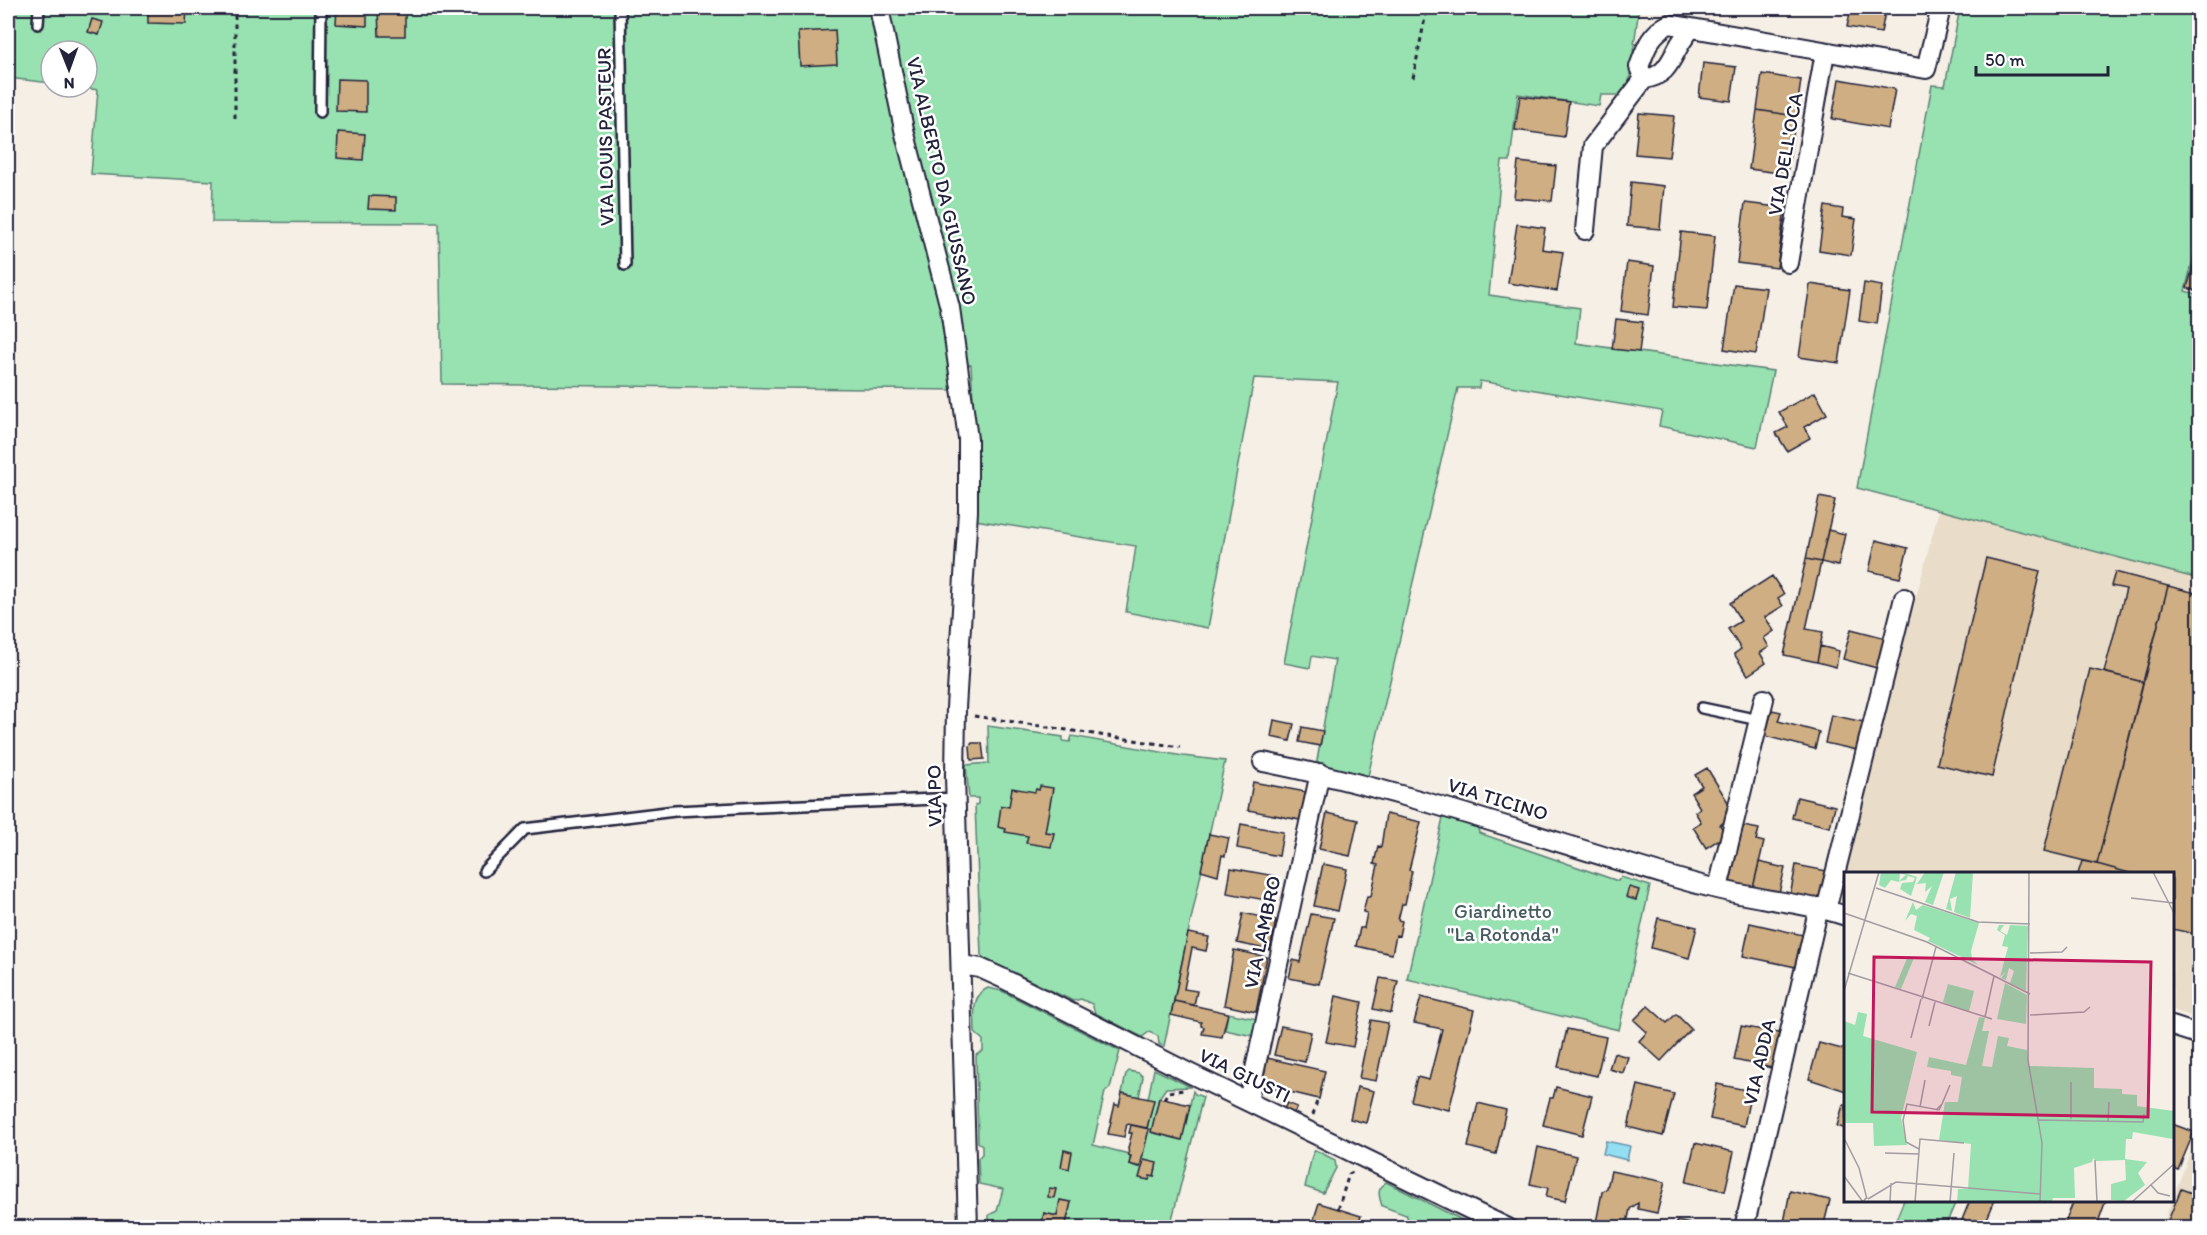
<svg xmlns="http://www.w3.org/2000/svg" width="2207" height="1235" font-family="Itim,sans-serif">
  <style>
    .built { fill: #e9dcc8 }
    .green { fill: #98e1b0; stroke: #5d8276; stroke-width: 1.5 }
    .water { fill: #93def3; stroke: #6693a9; stroke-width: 1.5 }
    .building { fill: #ceae82; stroke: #22223b; stroke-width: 1.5 }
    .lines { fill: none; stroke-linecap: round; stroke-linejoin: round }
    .lane-casing { stroke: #22223b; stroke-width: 14 }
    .street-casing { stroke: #22223b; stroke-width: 22 }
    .path { stroke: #22223b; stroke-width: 3; stroke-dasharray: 4.5 4.5; stroke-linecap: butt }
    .lane { stroke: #fff; stroke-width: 9 }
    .street { stroke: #fff; stroke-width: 18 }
    .labels { text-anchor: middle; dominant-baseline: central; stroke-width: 5; stroke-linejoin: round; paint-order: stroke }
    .street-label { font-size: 20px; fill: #22223b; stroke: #fff }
    .park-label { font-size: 20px; fill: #455b5e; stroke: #fff }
    .inset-road { fill: none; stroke: #a19da2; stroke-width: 1.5 }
    .view { fill: #c2185b; fill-opacity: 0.15; stroke: #c2185b; stroke-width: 3 }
    .inset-edge { fill: none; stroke: #22223b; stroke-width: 3 }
  </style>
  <rect width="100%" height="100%" fill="#f5efe6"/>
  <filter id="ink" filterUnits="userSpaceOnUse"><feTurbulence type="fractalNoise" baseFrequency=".0167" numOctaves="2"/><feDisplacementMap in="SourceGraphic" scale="12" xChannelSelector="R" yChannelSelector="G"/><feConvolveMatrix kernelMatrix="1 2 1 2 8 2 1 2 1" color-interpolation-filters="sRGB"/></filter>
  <g filter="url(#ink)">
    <path class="built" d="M 1939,510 L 2199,579 L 2199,1019 L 2173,1010 L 2172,874 L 1846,874 L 1845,906 L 1836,903 Z
      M 2199,1130 L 2199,1227 L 2162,1228 L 2172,1200 Z"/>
    <path class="green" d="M 8,8 L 1639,8 L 1629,82 L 1625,95 L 1601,95 L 1599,106 L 1518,94 L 1510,161 L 1502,161 L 1489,295 L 1580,308 L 1576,343 L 1773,371 L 1757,447 L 1659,426 L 1662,411 L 1480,381 L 1479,388 L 1458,388 L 1368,776 L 1316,766 L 1335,660 L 1312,656 L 1310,668 L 1284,663 L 1338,382 L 1254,378 L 1208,628 L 1126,612 L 1136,546 L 975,520 L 977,471 L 971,365 L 958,364 L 960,390 L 442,384 L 439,223 L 212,222 L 213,181 L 91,174 L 98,90 L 79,87 L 87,87 L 87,51 L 51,51 L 51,83 L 8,78 Z
      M 1960,8 L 2199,8 L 2199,249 L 2196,248 L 2185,291 L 2200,295 L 2199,579 L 1857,488 L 1932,85 L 1945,86 Z
      M 988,726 L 1063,737 L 1063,741 L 1070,742 L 1072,736 L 1183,756 L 1225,761 L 1164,1046 L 1159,1044 L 1158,1036 L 1149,1032 L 1142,1037 L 1095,1013 L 1092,1004 L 1081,999 L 1073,1001 L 985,959 L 981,955 L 975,805 L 978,804 L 978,798 L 969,798 L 966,765 L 989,763 Z
      M 1444,813 L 1477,824 L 1479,833 L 1618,881 L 1621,877 L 1650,886 L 1619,1030 L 1407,979 Z
      M 988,988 L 1002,991 L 1120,1051 L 1110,1088 L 1105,1092 L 1093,1145 L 1129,1154 L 1131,1156 L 1129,1165 L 1139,1167 L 1153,1100 L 1148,1099 L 1154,1069 L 1191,1087 L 1166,1088 L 1159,1098 L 1152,1133 L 1182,1139 L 1193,1091 L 1195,1094 L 1203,1097 L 1170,1227 L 1065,1227 L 1071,1202 L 1060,1200 L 1057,1216 L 1044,1213 L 1041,1227 L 989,1227 L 989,1215 L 997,1211 L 1003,1189 L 979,1184 L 978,1158 L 982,1154 L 982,1145 L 978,1142 L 976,1055 L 983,1051 L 983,1040 L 975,1033 C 975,1016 970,996 988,988 Z
      M 1228,1013 L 1257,1019 L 1253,1036 L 1225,1030 Z
      M 1129,1071 L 1139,1073 L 1143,1077 L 1139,1097 L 1122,1093 L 1126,1074 Z
      M 1315,1150 L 1335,1160 L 1336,1168 L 1323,1193 L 1305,1187 L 1312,1156 Z
      M 1386,1182 L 1476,1227 L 1413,1227 L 1406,1215 L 1382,1206 C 1379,1196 1376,1190 1386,1182 Z
      M 1904,1200 L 1956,1200 L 1956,1201 L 1945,1227 L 1893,1227 Z"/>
    <path class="water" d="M 1606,1141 L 1630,1146 L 1627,1160 L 1603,1154 Z"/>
    <path class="building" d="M 148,8 L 187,8 L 186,24 L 148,23 Z
      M 337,8 L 367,8 L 367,26 L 336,24 Z
      M 378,8 L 405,8 L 405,36 L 379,36 Z
      M 1851,8 L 1897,8 L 1896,14 L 1885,12 L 1881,33 L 1847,27 Z
      M 92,19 L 103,22 L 99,35 L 88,32 Z
      M 835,30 L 837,64 L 800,66 L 798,32 Z
      M 49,49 L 73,51 L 51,51 L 51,73 L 46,72 Z
      M 1703,63 L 1736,67 L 1731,101 L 1699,97 Z
      M 1762,74 L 1801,80 L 1796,116 L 1757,110 Z
      M 337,79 L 366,80 L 366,112 L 336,111 Z
      M 1839,79 L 1895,89 L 1888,129 L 1832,119 Z
      M 1520,96 L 1569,102 L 1564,137 L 1515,130 Z
      M 1757,110 L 1796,116 L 1787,174 L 1749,169 Z
      M 1639,113 L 1674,116 L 1669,157 L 1635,154 Z
      M 338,132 L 365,134 L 363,160 L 337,158 Z
      M 1518,162 L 1556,166 L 1552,201 L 1514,198 Z
      M 1631,182 L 1664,186 L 1660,229 L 1627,226 Z
      M 369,196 L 396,197 L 396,210 L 368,209 Z
      M 1745,203 L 1785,208 L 1777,268 L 1737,263 Z
      M 1825,206 L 1843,209 L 1842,217 L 1856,219 L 1851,255 L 1819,250 Z
      M 1517,224 L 1545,228 L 1542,249 L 1563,252 L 1557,291 L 1508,283 Z
      M 1681,232 L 1715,236 L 1707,310 L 1673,307 Z
      M 2197,253 L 2200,254 L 2200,292 L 2187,288 Z
      M 1627,262 L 1654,266 L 1648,315 L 1621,311 Z
      M 1864,283 L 1882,286 L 1877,324 L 1859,321 Z
      M 1734,284 L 1766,288 L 1756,354 L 1724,349 Z
      M 1810,284 L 1850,290 L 1839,363 L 1799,357 Z
      M 1616,319 L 1643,322 L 1639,352 L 1612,349 Z
      M 1815,392 L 1827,414 L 1804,427 L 1810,438 L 1787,451 L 1776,433 L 1788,427 L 1779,412 Z
      M 1819,497 L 1835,500 L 1821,562 L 1806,559 Z
      M 1828,530 L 1845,534 L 1838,566 L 1821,562 Z
      M 1876,540 L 1908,548 L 1900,578 L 1869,571 Z
      M 1986,558 L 2040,571 L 1992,777 L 1937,764 Z
      M 1806,559 L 1821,562 L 1806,629 L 1823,632 L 1817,662 L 1784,655 Z
      M 2115,572 L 2168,586 L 2143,682 L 2104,672 L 2126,589 L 2111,586 Z
      M 1772,576 L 1784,594 L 1778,598 L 1783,606 L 1765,617 L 1774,631 L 1764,638 L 1769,647 L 1760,653 L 1766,663 L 1748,675 L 1734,654 L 1741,649 L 1728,629 L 1741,621 L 1730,603 Z
      M 2168,586 L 2200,594 L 2200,935 L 2172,929 L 2172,874 L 2133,874 L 2097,864 Z
      M 1851,629 L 1886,638 L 1877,668 L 1843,659 Z
      M 1820,646 L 1839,651 L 1836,667 L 1817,662 Z
      M 2090,669 L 2143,682 L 2097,864 L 2044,851 Z
      M 1772,710 L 1781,712 L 1778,721 L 1819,732 L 1815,749 L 1765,736 Z
      M 1831,715 L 1864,722 L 1857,750 L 1825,743 Z
      M 1274,720 L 1294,724 L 1290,741 L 1271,737 Z
      M 1302,727 L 1323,731 L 1320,746 L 1299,742 Z
      M 972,743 L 982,743 L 984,759 L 971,760 L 970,746 Z
      M 1707,768 L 1731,807 L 1726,811 L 1730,818 L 1720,825 L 1726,835 L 1706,848 L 1693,827 L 1701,822 L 1695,812 L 1700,808 L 1691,793 L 1702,786 L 1695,775 Z
      M 1253,782 L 1306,792 L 1300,820 L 1248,810 Z
      M 1040,786 L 1053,788 L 1045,832 L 1054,833 L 1051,847 L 1026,843 L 1028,836 L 1005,832 L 1006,829 L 998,827 L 1001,806 L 1009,807 L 1012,788 L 1035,792 L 1036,789 L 1039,790 Z
      M 1797,797 L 1835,806 L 1830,827 L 1792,818 Z
      M 1327,813 L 1358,820 L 1350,856 L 1319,849 Z
      M 1386,814 L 1421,822 L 1409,870 L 1412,871 L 1405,904 L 1402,904 L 1398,920 L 1402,921 L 1399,936 L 1396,935 L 1392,954 L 1356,946 L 1360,928 L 1364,928 L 1367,913 L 1363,912 L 1367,896 L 1371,896 L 1378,865 L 1374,864 L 1378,846 L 1381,847 Z
      M 1241,824 L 1283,832 L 1279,856 L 1237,848 Z
      M 1743,826 L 1759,829 L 1756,840 L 1764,842 L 1753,888 L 1730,882 Z
      M 1209,834 L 1229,838 L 1225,856 L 1222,855 L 1218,875 L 1201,870 Z
      M 2082,861 L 2097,864 L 2133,874 L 2078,874 Z
      M 1759,862 L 1785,868 L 1779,893 L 1753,888 Z
      M 1323,864 L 1347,869 L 1338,911 L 1314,906 Z
      M 1796,865 L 1827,871 L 1821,902 L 1790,896 Z
      M 1231,868 L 1275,876 L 1271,901 L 1227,893 Z
      M 1629,887 L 1639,890 L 1636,900 L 1626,897 Z
      M 1243,913 L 1276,920 L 1270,950 L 1237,943 Z
      M 1311,914 L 1334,918 L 1319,984 L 1289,978 L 1293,960 L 1300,962 Z
      M 1658,918 L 1697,927 L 1689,958 L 1651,948 Z
      M 1750,923 L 1803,935 L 1796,967 L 1743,956 Z
      M 1188,933 L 1209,937 L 1206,951 L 1192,948 L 1184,989 L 1197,991 L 1194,1005 L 1174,1001 Z
      M 1234,950 L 1267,957 L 1256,1012 L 1224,1005 Z
      M 1380,978 L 1398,981 L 1391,1013 L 1373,1009 Z
      M 1336,996 L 1362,1002 L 1353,1047 L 1326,1042 Z
      M 1421,997 L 1474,1010 L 1449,1110 L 1411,1101 L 1417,1077 L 1429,1080 L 1442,1029 L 1414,1023 Z
      M 1174,1001 L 1228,1013 L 1222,1037 L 1202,1034 L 1204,1027 L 1201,1026 L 1201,1022 L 1171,1015 Z
      M 1648,1006 L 1667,1023 L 1676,1014 L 1691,1029 L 1661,1061 L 1639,1041 L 1647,1032 L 1634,1020 Z
      M 1371,1020 L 1388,1023 L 1376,1081 L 1359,1078 Z
      M 1281,1026 L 1311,1032 L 1305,1062 L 1274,1055 Z
      M 1741,1026 L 1779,1033 L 1772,1068 L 1734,1060 Z
      M 1567,1029 L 1606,1037 L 1597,1076 L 1558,1067 Z
      M 1819,1043 L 1846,1050 L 1846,1091 L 1809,1079 Z
      M 1614,1053 L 1628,1057 L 1623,1073 L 1609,1069 Z
      M 1267,1058 L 1325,1071 L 1319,1099 L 1261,1085 Z
      M 1717,1084 L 1751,1091 L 1744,1126 L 1710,1119 Z
      M 1638,1085 L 1674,1094 L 1663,1136 L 1628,1127 Z
      M 1357,1087 L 1374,1091 L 1366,1123 L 1350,1119 Z
      M 1556,1087 L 1592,1096 L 1582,1135 L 1543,1125 L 1550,1098 L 1553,1098 Z
      M 1122,1093 L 1154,1100 L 1147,1128 L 1127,1124 L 1124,1137 L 1108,1134 L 1115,1104 L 1119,1106 Z
      M 1159,1098 L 1190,1105 L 1182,1140 L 1151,1132 Z
      M 1287,1103 L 1297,1107 L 1294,1113 L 1284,1109 Z
      M 1478,1103 L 1506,1110 L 1496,1154 L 1468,1147 Z
      M 1843,1105 L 1846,1105 L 1846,1129 L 1837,1126 Z
      M 2172,1124 L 2194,1132 L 2178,1170 L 2172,1168 Z
      M 1131,1125 L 1149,1129 L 1140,1167 L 1129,1164 L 1131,1156 L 1129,1156 L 1128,1148 L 1132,1133 L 1129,1133 Z
      M 1695,1143 L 1734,1152 L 1725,1191 L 1686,1182 Z
      M 1538,1147 L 1576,1156 L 1565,1201 L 1546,1197 L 1548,1188 L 1530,1184 Z
      M 1064,1150 L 1072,1152 L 1069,1169 L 1061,1167 Z
      M 1144,1160 L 1157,1163 L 1154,1177 L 1150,1176 L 1149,1180 L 1139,1178 Z
      M 1611,1171 L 1665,1182 L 1657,1213 L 1638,1209 L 1638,1203 L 1630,1209 L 1626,1228 L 1595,1228 L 1602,1192 L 1607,1188 Z
      M 1049,1188 L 1056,1189 L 1054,1198 L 1048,1197 Z
      M 2181,1189 L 2200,1196 L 2200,1228 L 2165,1228 Z
      M 1790,1191 L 1830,1200 L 1823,1228 L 1783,1228 Z
      M 1060,1200 L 1071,1202 L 1065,1228 L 1041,1228 L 1044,1213 L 1057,1216 Z
      M 1970,1200 L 1995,1200 L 1983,1228 L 1965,1228 L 1960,1225 Z
      M 2074,1200 L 2106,1200 L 2096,1228 L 2063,1228 Z
      M 1319,1203 L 1361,1216 L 1357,1228 L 1311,1228 Z
      M 1677,1221 L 1708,1228 L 1676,1228 Z"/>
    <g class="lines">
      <g class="lane-casing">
        <path id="lane" d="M 620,8 L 625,265
          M 38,24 L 39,8
          M 320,112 L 321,8
          M 1702,708 L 1759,720
          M 484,871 L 525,829 L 675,811 L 956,798"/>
      </g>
      <g class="street-casing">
        <path id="street" d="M 879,8 L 905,134 L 950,308 L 968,439 L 968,511 L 956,708 L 955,776 L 968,1228
          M 1691,28 C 1687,34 1683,39 1680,44 C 1670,61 1667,76 1644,79 L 1639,67 C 1646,48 1650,34 1669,24 L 1926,69 L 1941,8
          M 1585,230 L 1593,146 L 1644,79
          M 1788,263 L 1825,52
          M 1263,762 C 1401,789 1534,836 1669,876 C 1699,885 1731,893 1761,898 C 1792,904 1816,906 1846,916
          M 1718,888 L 1764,699
          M 1826,910 L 1904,598
          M 962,965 L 980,968 L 1002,978 L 1191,1074 L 1508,1228
          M 2172,1026 L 2200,1035
          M 1248,1101 L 1320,773
          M 1744,1228 L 1819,907"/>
      </g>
      <path class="path" d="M 1413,78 L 1427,8
        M 235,118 L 235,8
        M 974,716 L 1180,747
        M 1164,1099 L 1168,1092 L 1184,1090
        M 1313,1115 L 1317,1101
        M 1338,1209 L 1349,1174 L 1353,1172"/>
      <use href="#lane" class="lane"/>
      <use href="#street" class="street"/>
    </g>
  </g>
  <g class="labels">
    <g class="street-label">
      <text transform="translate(605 137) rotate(-91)">VIA LOUIS PASTEUR</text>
      <text transform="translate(1785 154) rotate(-80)">VIA DELL'OCA</text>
      <text transform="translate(942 181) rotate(77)">VIA ALBERTO DA GIUSSANO</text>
      <text transform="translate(934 796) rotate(-91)">VIA PO</text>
      <text transform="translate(1498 799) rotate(17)">VIA TICINO</text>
      <text transform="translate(1262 932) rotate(-78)">VIA LAMBRO</text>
      <text transform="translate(1759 1062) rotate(-77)">VIA ADDA</text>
      <text transform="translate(1245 1075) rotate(26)">VIA GIUSTI</text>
    </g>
    <g class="park-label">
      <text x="1503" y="911">Giardinetto<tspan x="1503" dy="23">"La Rotonda"</tspan></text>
    </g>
  </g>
  <g transform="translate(1844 872)">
    <rect width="330" height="330" fill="#f5efe6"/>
    <path d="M 37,0 L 57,0 L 73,5 L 67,24 L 56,17 L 58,11 L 69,10 L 71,6 L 64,4 L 62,8 L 55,9 L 62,3 L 56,1 L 55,10 L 47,8 L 41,16 L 35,13 ZM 81,0 L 100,0 L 89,33 L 81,30 L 88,14 L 81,20 L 82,11 L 73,12 ZM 112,0 L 129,0 L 126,46 L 110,40 L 113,24 L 106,27 L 108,39 L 102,37 ZM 69,30 L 72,38 L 79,33 L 135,51 L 127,79 L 128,87 L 134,93 L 84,69 L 86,66 L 70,58 L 73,44 L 67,42 L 61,49 ZM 155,53 L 160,53 L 156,59 L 163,63 L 166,53 L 184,54 L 182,119 L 166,111 L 170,99 L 165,96 L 162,108 L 157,106 L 162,100 L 156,105 L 164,75 L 158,74 L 161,63 L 153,58 ZM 64,84 L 70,86 L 57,117 L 51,115 ZM 161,111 L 183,123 L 182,152 L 153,147 ZM 104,112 L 130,119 L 125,140 L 99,130 ZM 14,140 L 23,142 L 19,164 L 73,180 L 57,246 L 63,273 L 30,274 L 29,251 L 0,251 L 0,149 L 11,153 ZM 135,145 L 141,146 L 138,159 L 145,159 L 138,194 L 148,195 L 154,164 L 165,166 L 163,174 L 183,178 L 185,194 L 250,196 L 250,216 L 278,217 L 278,222 L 293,223 L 293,234 L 330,239 L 330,281 L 329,267 L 289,260 L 288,267 L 282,267 L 281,287 L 303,290 L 294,301 L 301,313 L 280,329 L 267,328 L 267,312 L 282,308 L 281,288 L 252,289 L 249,286 L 248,290 L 230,296 L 231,326 L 209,326 L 208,330 L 113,330 L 114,317 L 124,317 L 127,272 L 95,268 L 101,230 L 114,230 L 118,205 L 107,203 L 107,199 L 83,195 L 85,185 L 122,193 Z" fill="#98e1b0"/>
    <path class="inset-road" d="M 185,0 L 184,188 L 198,271 L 196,330M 309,0 L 330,41M 32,16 L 134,50 L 186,52M 287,26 L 330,31M 0,41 L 83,70 L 186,122M 186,81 L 218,80 L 223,75M 4,101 L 148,147M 0,119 L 35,0M 78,127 L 92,75M 186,143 L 240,140 L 246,135M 141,145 L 150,104M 85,154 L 91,130M 67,166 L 77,127M 227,210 L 227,247M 98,232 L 106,213M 76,235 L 81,208M 195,248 L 299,250 L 300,242M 264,249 L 265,230M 0,266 L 15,296 L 23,327M 75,277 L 62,270 L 59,248 L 63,232 L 95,238 L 98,232 L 92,238M 41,281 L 75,282M 251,288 L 253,330M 0,304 L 19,330 L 22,326M 307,313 L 314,321 L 326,324M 24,327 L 52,310 L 196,322M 46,330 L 47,311M 71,330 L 76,267 L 120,271M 106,330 L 110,281M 288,330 L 330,292"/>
    <path class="view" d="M 30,85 L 307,90 L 304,245 L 28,240 Z"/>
    <rect width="330" height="330" class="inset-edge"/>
  </g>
  <rect width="2207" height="1235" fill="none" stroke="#fff" stroke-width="30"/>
  <rect x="15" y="15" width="2177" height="1205" fill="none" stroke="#22223b" stroke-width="2" filter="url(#ink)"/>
  <g transform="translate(69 69) rotate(179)"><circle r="28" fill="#ffffff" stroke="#a7a7b1" stroke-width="1.5"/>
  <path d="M0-4.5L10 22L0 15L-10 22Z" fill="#22223b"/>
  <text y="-9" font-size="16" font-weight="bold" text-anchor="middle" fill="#22223b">N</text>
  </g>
  <path d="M1976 66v9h132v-9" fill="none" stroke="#22223b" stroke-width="3"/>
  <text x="1985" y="66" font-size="18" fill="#22223b" stroke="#ffffff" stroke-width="4.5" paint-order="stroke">50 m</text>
</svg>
